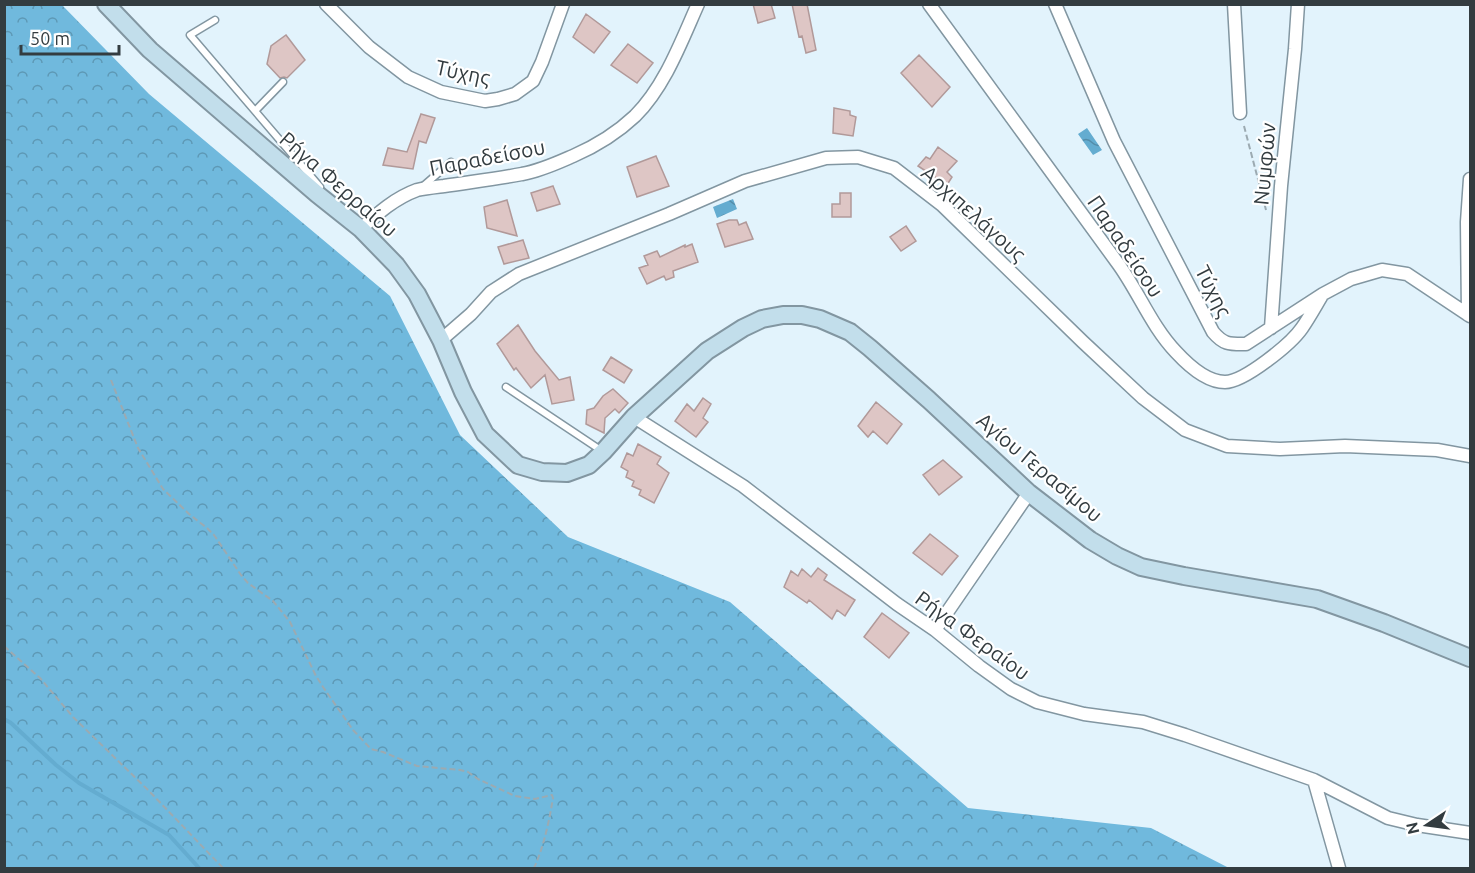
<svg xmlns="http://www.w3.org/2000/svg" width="1475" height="873" font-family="Ubuntu,sans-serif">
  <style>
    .forest { fill: url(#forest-crowns) }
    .water { fill: url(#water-waves) }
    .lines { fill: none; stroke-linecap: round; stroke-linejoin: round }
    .stream { stroke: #64acd0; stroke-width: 4 }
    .building { fill: #dec6c5; stroke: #b19999; stroke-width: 1.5 }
    .lane-casing { stroke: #8296a1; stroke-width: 9 }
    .street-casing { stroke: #8296a1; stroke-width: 15 }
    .secondary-casing { stroke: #8296a1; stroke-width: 20 }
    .path { stroke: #9caab1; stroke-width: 2; stroke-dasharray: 6 3; stroke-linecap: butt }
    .lane { stroke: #fff; stroke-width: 6 }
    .street { stroke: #fff; stroke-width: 12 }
    .secondary { stroke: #c2deeb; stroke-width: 16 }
    .labels { text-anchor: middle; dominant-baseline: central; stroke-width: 4.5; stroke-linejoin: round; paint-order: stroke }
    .street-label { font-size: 21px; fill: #333c40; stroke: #fff }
  </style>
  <defs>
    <pattern id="forest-crowns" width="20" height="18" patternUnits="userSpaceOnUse" patternTransform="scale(1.5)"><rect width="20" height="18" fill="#70b9dd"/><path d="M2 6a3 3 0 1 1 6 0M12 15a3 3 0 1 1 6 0" fill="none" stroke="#5d98b5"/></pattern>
    <pattern id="water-waves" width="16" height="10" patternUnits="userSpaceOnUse" patternTransform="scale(1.5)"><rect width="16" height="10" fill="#64acd0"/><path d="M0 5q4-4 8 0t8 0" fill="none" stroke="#538daa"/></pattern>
  </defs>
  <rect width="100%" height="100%" fill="#e2f3fc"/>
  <path class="forest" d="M 5,4 L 62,5 L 149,94 L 390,296 L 460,435 L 568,537 L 730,602 L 968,808 L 1151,828 L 1229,868 L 5,868 Z"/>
  <path class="water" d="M 1087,128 L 1102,150 L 1093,155 L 1078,134 Z
    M 733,199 L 737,209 L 717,218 L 713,207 Z"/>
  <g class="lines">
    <path class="stream" d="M 4,719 L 11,723 L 56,765 L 79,783 L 169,835 L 199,868"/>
  </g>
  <path class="building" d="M 753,4 L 771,4 L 775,18 L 758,23 Z
    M 792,4 L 807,4 L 816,50 L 806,53 L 802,36 L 799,37 Z
    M 586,14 L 610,32 L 594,53 L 573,37 Z
    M 286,35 L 305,60 L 287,78 L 284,77 L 280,78 L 267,64 L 271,46 Z
    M 628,44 L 653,63 L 637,83 L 611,65 Z
    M 919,55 L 950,87 L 932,107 L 901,73 Z
    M 834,108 L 850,111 L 850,115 L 856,117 L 853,136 L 833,133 Z
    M 421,114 L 435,118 L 426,143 L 419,141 L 413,169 L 383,165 L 388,148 L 407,152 Z
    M 938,147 L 957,161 L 947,172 L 952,177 L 947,185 L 918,166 L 926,157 L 930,159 Z
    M 656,156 L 669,186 L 637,197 L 627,167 Z
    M 553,186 L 560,204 L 537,211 L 531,193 Z
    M 840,193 L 851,193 L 851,217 L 832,217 L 832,204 L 840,204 Z
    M 507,200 L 517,236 L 487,228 L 484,207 Z
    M 729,220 L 737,220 L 739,225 L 746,222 L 753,239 L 725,247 L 717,224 Z
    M 906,226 L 916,241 L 901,251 L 890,237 Z
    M 523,240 L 529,258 L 504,264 L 498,247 Z
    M 692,244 L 698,262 L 673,271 L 674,277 L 666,280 L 664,276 L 647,284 L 639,268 L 648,265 L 644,256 L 657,251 L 660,257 L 685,245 L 685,247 Z
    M 518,325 L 535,351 L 559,380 L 570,377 L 574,400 L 552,404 L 545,375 L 531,388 L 516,368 L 514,370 L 497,344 Z
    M 611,357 L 632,370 L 624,383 L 603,370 Z
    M 613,389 L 628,403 L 619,413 L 615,409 L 605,418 L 604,433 L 586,424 L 587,410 L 594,408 L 603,396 Z
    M 703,398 L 711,404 L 703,418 L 708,422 L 696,437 L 675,421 L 687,404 L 694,411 Z
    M 876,402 L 902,424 L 887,444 L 873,431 L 868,437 L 858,426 Z
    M 638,444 L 661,457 L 657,464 L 669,473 L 654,503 L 639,495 L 641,490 L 632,486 L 634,481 L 626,477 L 628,471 L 621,467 L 627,453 L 633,456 Z
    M 943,460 L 962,477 L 939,495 L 923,475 Z
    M 930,534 L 958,556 L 942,575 L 913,553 Z
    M 818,568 L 827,575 L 824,580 L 855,600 L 845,616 L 837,610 L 832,619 L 809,600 L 807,603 L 784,587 L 791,571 L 798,576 L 802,569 L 811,577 Z
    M 882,613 L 909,633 L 889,658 L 864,637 Z"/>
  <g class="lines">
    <g class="lane-casing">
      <path id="lane" d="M 215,20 L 190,35 L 320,187
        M 255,111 L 283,82
        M 421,188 L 451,162
        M 506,387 L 602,451"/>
    </g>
    <g class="street-casing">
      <path id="street" d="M 326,4 L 369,47 L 408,77 L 441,92 L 485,101 L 498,99 L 515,94 L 533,81 L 542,62 L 563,4
        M 929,4 C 992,91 1056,178 1119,265 C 1139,293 1152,327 1176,352 C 1188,365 1207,382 1225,382 C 1244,382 1291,344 1302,328 C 1309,318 1315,307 1321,297
        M 1055,4 L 1114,141 L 1213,332 C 1224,345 1230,344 1246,344 L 1323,294 L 1351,279 L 1382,270 L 1407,274 L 1470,316
        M 1234,4 L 1240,113
        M 361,229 C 378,213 395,198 417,190 C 426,188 436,187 444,186 C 470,182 496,179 522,174 C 540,171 557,163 573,156 C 596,146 617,133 635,116 C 665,86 681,42 698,4
        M 1468,315 L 1467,222 L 1470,179
        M 1271,328 L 1281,186 L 1295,49 L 1298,4
        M 441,340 L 471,314 L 491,292 L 519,274 L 669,214 L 745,181 L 826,158 L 858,157 L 894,168 L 942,205 L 1083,342 L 1143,398 L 1185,430 L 1227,446 L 1280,449 L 1345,446 L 1437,450 L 1470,456
        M 634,417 L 743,486 L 897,604 L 935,630 L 979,666 L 1011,689 L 1037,702 L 1084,714 L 1143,722 L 1185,735 L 1314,780 L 1388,818 L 1417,825 L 1470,833
        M 935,630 L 1029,493
        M 1314,780 L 1339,868"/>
    </g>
    <g class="secondary-casing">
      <path id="secondary" d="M 106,4 L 150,50 L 317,194 L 361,229 L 396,265 L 417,294 L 441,340 L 463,392 L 485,434 L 518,465 L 542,472 L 567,473 L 589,465 L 603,452 L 634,417 L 707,351 L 743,328 L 762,319 L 783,315 L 802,315 L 820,319 L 850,332 L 870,348 L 929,400 L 1029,493 L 1090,540 L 1117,556 L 1141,567 L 1184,576 L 1317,599 L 1384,623 L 1470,658"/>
    </g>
    <path class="path" d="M 1244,126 L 1266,210
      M 111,380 L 138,448 L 163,489 L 189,514 L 207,528 L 214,535 L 241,575 L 248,583 L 273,601 L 290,622 L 316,676 L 323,687 L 353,730 L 371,749 L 383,752 L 417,766 L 460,770 L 468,772 L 478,779 L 515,796 L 535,799 L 552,795 L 553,798 C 549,822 544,846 534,868
      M 4,646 L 40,678 L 73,717 L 149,791 L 223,868"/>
    <use href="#lane" class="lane"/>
    <use href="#street" class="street"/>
    <use href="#secondary" class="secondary"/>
  </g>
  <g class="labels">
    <g class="street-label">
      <text transform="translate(463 72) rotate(12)">Τύχης</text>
      <text transform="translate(487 157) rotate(-11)">Παραδείσου</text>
      <text transform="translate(1264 164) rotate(-85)">Νυμφών</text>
      <text transform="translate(339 184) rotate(41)">Ρήγα Φερραίου</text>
      <text transform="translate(974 213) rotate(42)">Αρχιπελάγους</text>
      <text transform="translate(1126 246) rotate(56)">Παραδείσου</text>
      <text transform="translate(1214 291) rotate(63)">Τύχης</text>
      <text transform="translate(1040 467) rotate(40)">Αγίου Γερασίμου</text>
      <text transform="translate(973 635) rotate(36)">Ρήγα Φεραίου</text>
    </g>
  </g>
  <rect width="1475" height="873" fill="none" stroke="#333c40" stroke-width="12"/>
  <g transform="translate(1427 825) rotate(257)" stroke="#ffffff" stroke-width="4.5" paint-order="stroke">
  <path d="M0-4.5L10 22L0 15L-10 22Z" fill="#333c40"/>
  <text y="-9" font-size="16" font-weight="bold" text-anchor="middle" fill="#333c40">N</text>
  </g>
  <path d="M21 45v9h98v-9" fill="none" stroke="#333c40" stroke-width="3"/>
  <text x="30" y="45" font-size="18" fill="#333c40" stroke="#ffffff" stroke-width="4.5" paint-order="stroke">50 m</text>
</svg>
